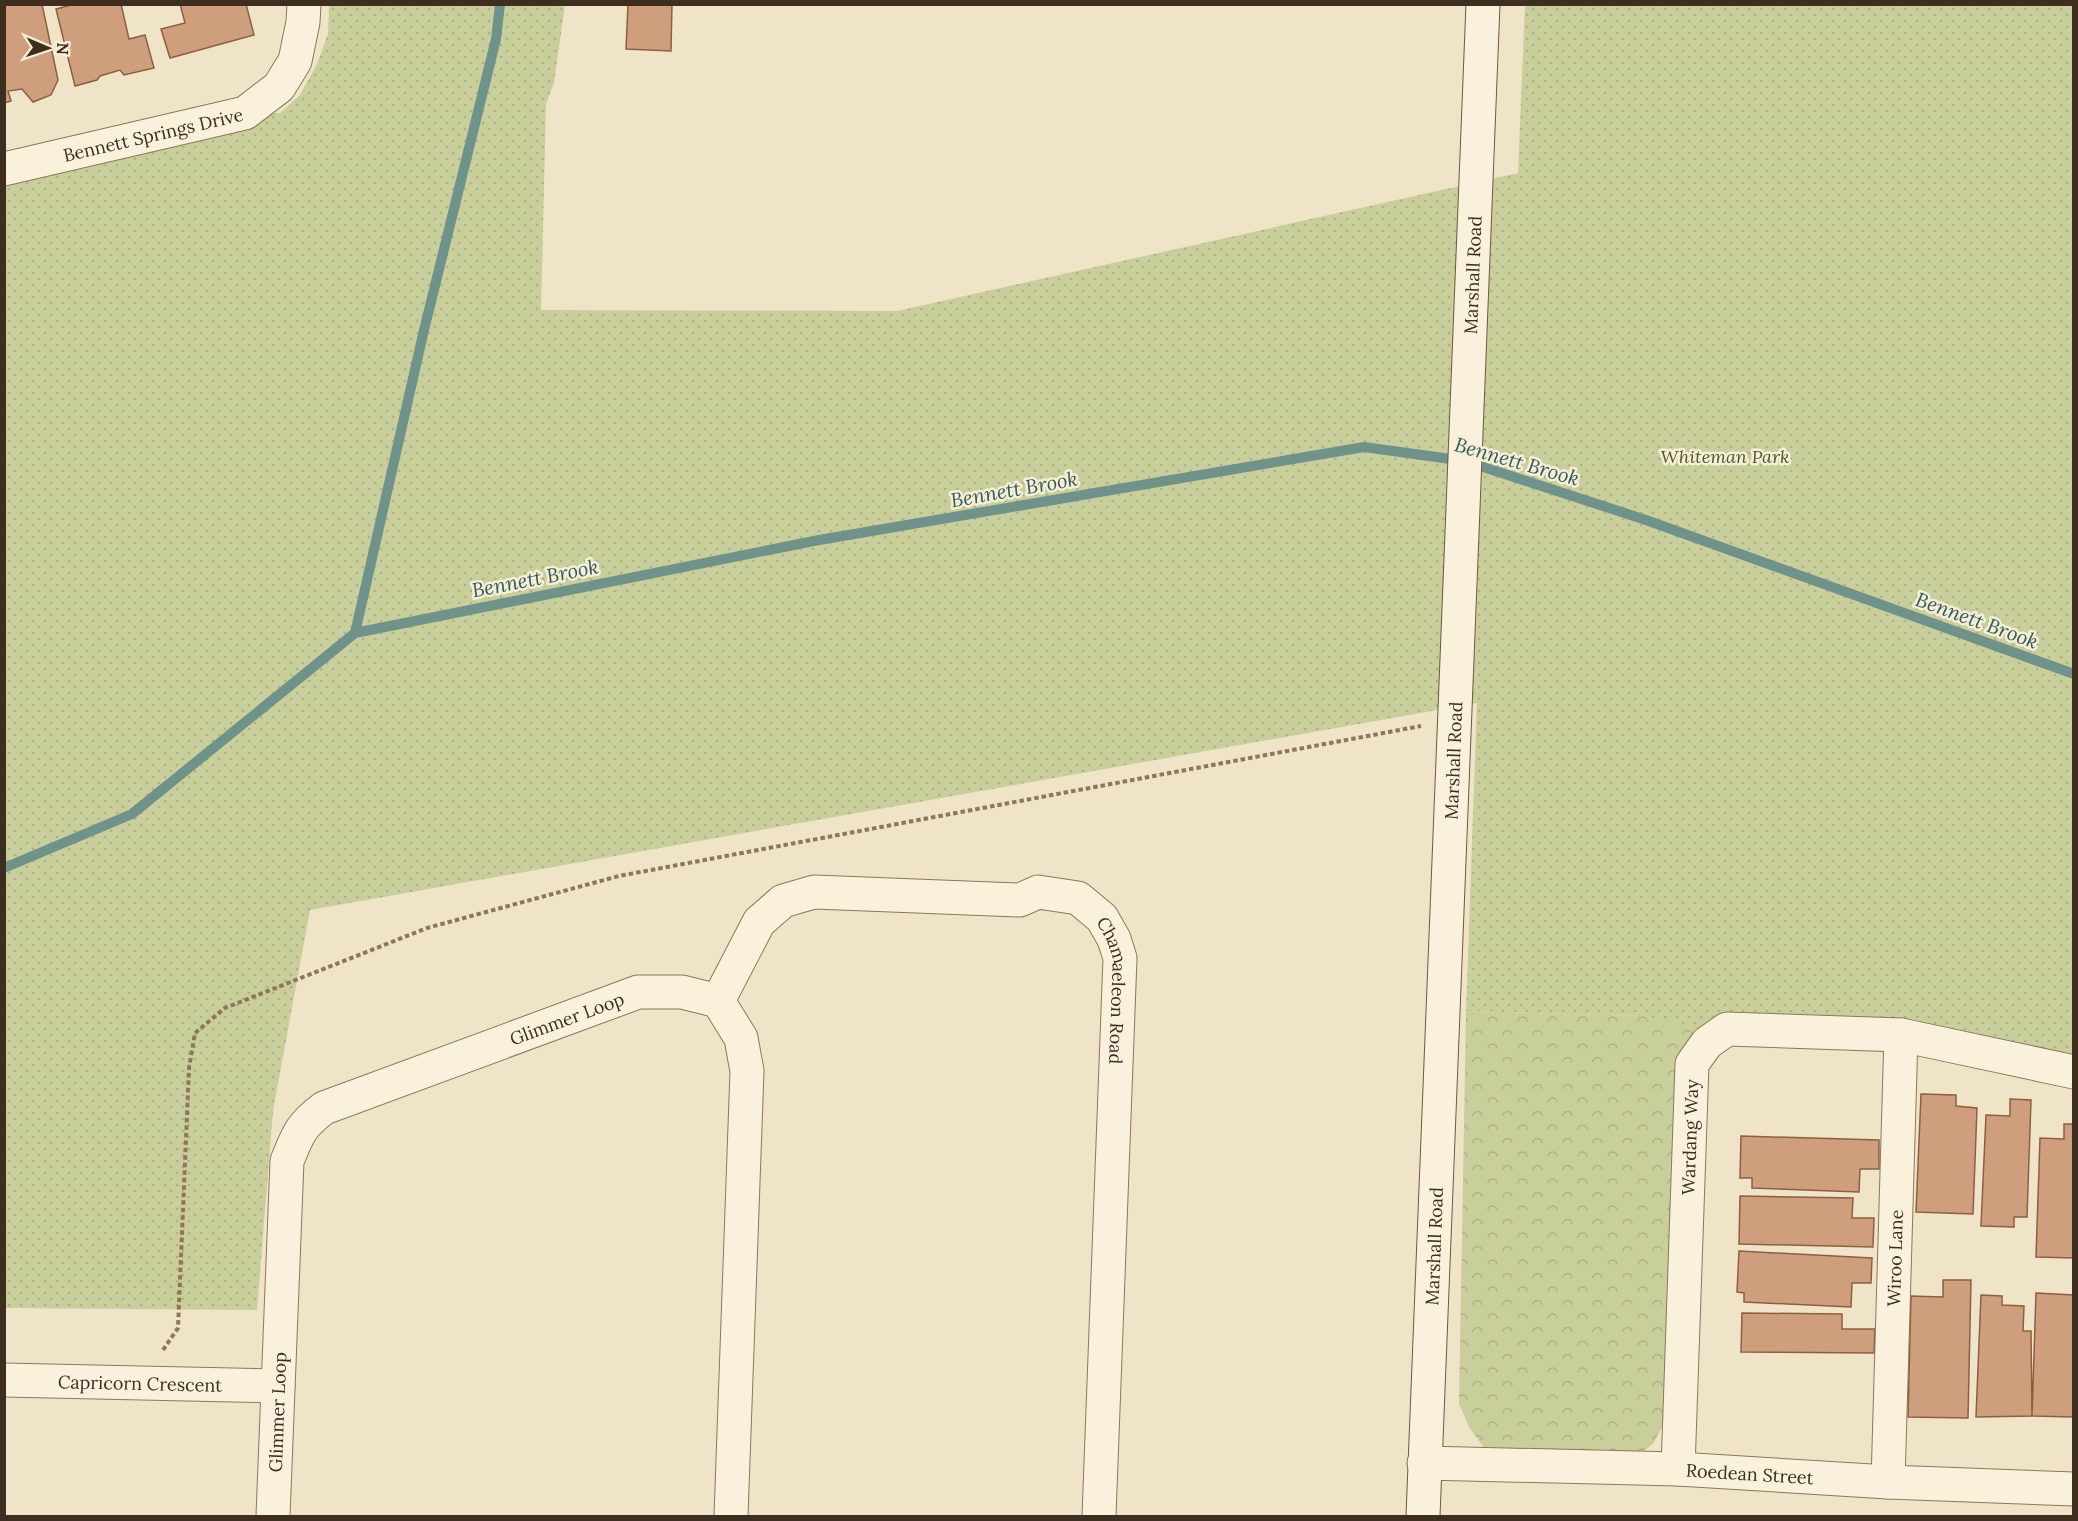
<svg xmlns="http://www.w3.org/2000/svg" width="2078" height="1521" font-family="Lora,serif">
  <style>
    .grass { fill: url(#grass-dots) }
    .forest { fill: url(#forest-crowns) }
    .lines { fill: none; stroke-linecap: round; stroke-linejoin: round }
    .stream { stroke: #6f938a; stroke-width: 10 }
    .building { fill: #cf9f7d; stroke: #8d5f41; stroke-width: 1.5 }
    .minor-casing { stroke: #8d765c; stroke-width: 35 }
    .secondary-casing { stroke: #6f573f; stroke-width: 35 }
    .path { stroke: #8d765c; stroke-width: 4; stroke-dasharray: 4.5 3; stroke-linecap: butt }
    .minor { stroke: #faf1dc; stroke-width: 33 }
    .secondary { stroke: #faf1dc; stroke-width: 33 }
    .labels { text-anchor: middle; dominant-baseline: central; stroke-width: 5; stroke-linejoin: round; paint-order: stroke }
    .street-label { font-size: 18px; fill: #3d2e20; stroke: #f7eed8 }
    .park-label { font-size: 18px; font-style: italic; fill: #4d5a26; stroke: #f7eed8 }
    .water-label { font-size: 20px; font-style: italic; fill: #2f5d5a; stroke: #f7eed8 }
  </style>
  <defs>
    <pattern id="grass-dots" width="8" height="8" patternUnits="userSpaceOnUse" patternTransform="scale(1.5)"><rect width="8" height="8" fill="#c9cf9b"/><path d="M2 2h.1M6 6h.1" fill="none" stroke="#aeb285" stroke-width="1.8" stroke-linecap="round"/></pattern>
    <pattern id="forest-crowns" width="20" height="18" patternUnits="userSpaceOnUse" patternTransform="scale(1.5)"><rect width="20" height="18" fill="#c9cf9b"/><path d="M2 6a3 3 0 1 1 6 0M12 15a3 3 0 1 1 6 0" fill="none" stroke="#aeb285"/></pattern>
  </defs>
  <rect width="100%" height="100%" fill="#f0e4c8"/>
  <path class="grass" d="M 329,5 L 565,5 L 554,83 L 546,104 L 541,310 L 897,311 L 1518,173 L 1525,5 L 2073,5 L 2073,1062 L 1982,1035 L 1857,1025 L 1707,1040 L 1644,1016 L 1466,1011 L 1477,703 L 310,910 L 273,1111 L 257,1310 L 5,1308 L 4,169 L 245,113 L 280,113 L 300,95 L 317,64 L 328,34 Z"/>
  <path class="forest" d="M 1466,1011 L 1644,1016 L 1681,1023 L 1704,1035 L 1665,1422 L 1653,1444 L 1633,1459 L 1487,1452 L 1469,1427 L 1459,1404 Z"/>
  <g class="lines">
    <path class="stream" d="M 355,633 L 424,330 L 496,39 L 500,4
      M 4,868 L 132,814 L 355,633 L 819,540 L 1364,447 L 1465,461 L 1646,520 L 2074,674"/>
  </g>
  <path class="building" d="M 4,4 L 42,4 L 58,80 L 51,95 L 33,102 L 22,89 L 8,91 L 11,101 L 4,103 Z
    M 75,4 L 121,4 L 129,39 L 145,35 L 154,68 L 124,75 L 120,70 L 100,76 L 97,80 L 75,86 L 56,9 Z
    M 180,4 L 246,4 L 254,35 L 170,58 L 161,29 L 185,23 Z
    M 628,4 L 672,4 L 671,51 L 626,49 Z
    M 1921,1094 L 1956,1095 L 1956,1106 L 1977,1108 L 1973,1214 L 1916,1212 Z
    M 2010,1099 L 2031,1100 L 2027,1217 L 2014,1217 L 2014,1227 L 1981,1226 L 1986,1115 L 2010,1116 Z
    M 2064,1124 L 2074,1124 L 2074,1258 L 2036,1257 L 2040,1138 L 2064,1139 Z
    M 1741,1136 L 1879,1140 L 1879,1169 L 1860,1169 L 1859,1192 L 1752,1188 L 1752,1178 L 1740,1178 Z
    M 1740,1196 L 1853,1198 L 1852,1218 L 1874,1218 L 1873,1247 L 1739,1244 Z
    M 1739,1251 L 1872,1258 L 1871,1283 L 1852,1283 L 1851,1307 L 1744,1302 L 1744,1293 L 1737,1292 Z
    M 1943,1280 L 1971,1280 L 1968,1418 L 1908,1417 L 1911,1296 L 1943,1297 Z
    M 2036,1293 L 2074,1295 L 2074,1417 L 2032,1416 Z
    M 1981,1295 L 2002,1296 L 2002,1305 L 2024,1306 L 2023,1331 L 2031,1331 L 2032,1416 L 1976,1417 Z
    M 1742,1313 L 1842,1314 L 1842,1329 L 1875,1329 L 1874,1353 L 1741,1352 Z"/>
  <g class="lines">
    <g class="minor-casing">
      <g id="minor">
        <path id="s1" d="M 4,169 L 245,113 L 279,87 L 295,61 L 303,22 L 304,4"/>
        <path id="s2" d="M 718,1001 L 759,922 L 783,901 L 814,892 L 1020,900 L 1038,892 L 1078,898 L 1102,918 L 1114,939 L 1120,958 L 1099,1516"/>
        <path id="s3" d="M 4,1380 L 278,1386"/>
        <path id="s4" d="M 1424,1463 L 1678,1469 L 1888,1482 L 2074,1489"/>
        <path id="s5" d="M 1678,1469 L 1692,1064 L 1707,1043 L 1727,1029 L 1901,1035 L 2074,1072"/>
        <path id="s6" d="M 1888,1482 L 1901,1035"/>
        <path id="s7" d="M 273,1516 L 287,1161 C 298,1134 300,1126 324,1108 L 638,992 L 682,992 L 718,1001 L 741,1038 L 747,1071 L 731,1516"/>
      </g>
    </g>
    <g class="secondary-casing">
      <g id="secondary">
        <path id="s8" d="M 1423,1516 L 1483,4"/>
      </g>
    </g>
    <path class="path" d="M 163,1350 L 178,1328 L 189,1068 L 195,1033 L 225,1008 L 427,928 L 619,876 L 1421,726"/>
    <use href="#minor" class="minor"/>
    <use href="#secondary" class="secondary"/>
  </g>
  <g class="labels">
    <g class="street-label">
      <text stroke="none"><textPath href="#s1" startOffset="153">Bennett Springs Drive</textPath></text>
      <text stroke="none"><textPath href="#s8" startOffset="1242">Marshall Road</textPath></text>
      <text stroke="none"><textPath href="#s8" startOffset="756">Marshall Road</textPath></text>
      <text stroke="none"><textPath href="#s2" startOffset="526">Chamaeleon Road</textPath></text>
      <text stroke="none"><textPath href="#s7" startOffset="680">Glimmer Loop</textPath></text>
      <text stroke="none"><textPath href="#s5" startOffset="332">Wardang Way</textPath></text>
      <text stroke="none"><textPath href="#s8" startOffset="270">Marshall Road</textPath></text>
      <text stroke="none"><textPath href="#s6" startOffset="224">Wiroo Lane</textPath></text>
      <text stroke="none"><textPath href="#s3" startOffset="136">Capricorn Crescent</textPath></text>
      <text stroke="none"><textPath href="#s7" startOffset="104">Glimmer Loop</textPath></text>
      <text stroke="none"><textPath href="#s4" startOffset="326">Roedean Street</textPath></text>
    </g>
    <g class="park-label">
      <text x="1725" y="456">Whiteman Park</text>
    </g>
    <g class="water-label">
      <text transform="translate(1517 461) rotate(16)">Bennett Brook</text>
      <text transform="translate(1014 489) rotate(-10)">Bennett Brook</text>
      <text transform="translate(535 578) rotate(-11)">Bennett Brook</text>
      <text transform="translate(1977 620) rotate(20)">Bennett Brook</text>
    </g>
  </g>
  <rect width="2078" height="1521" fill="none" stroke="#3d2e20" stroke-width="12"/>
  <g transform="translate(48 48) rotate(92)" stroke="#f7eed8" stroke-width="4.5" paint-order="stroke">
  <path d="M0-4.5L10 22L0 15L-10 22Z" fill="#3d2e20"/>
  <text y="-9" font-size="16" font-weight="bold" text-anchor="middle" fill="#3d2e20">N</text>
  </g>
</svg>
